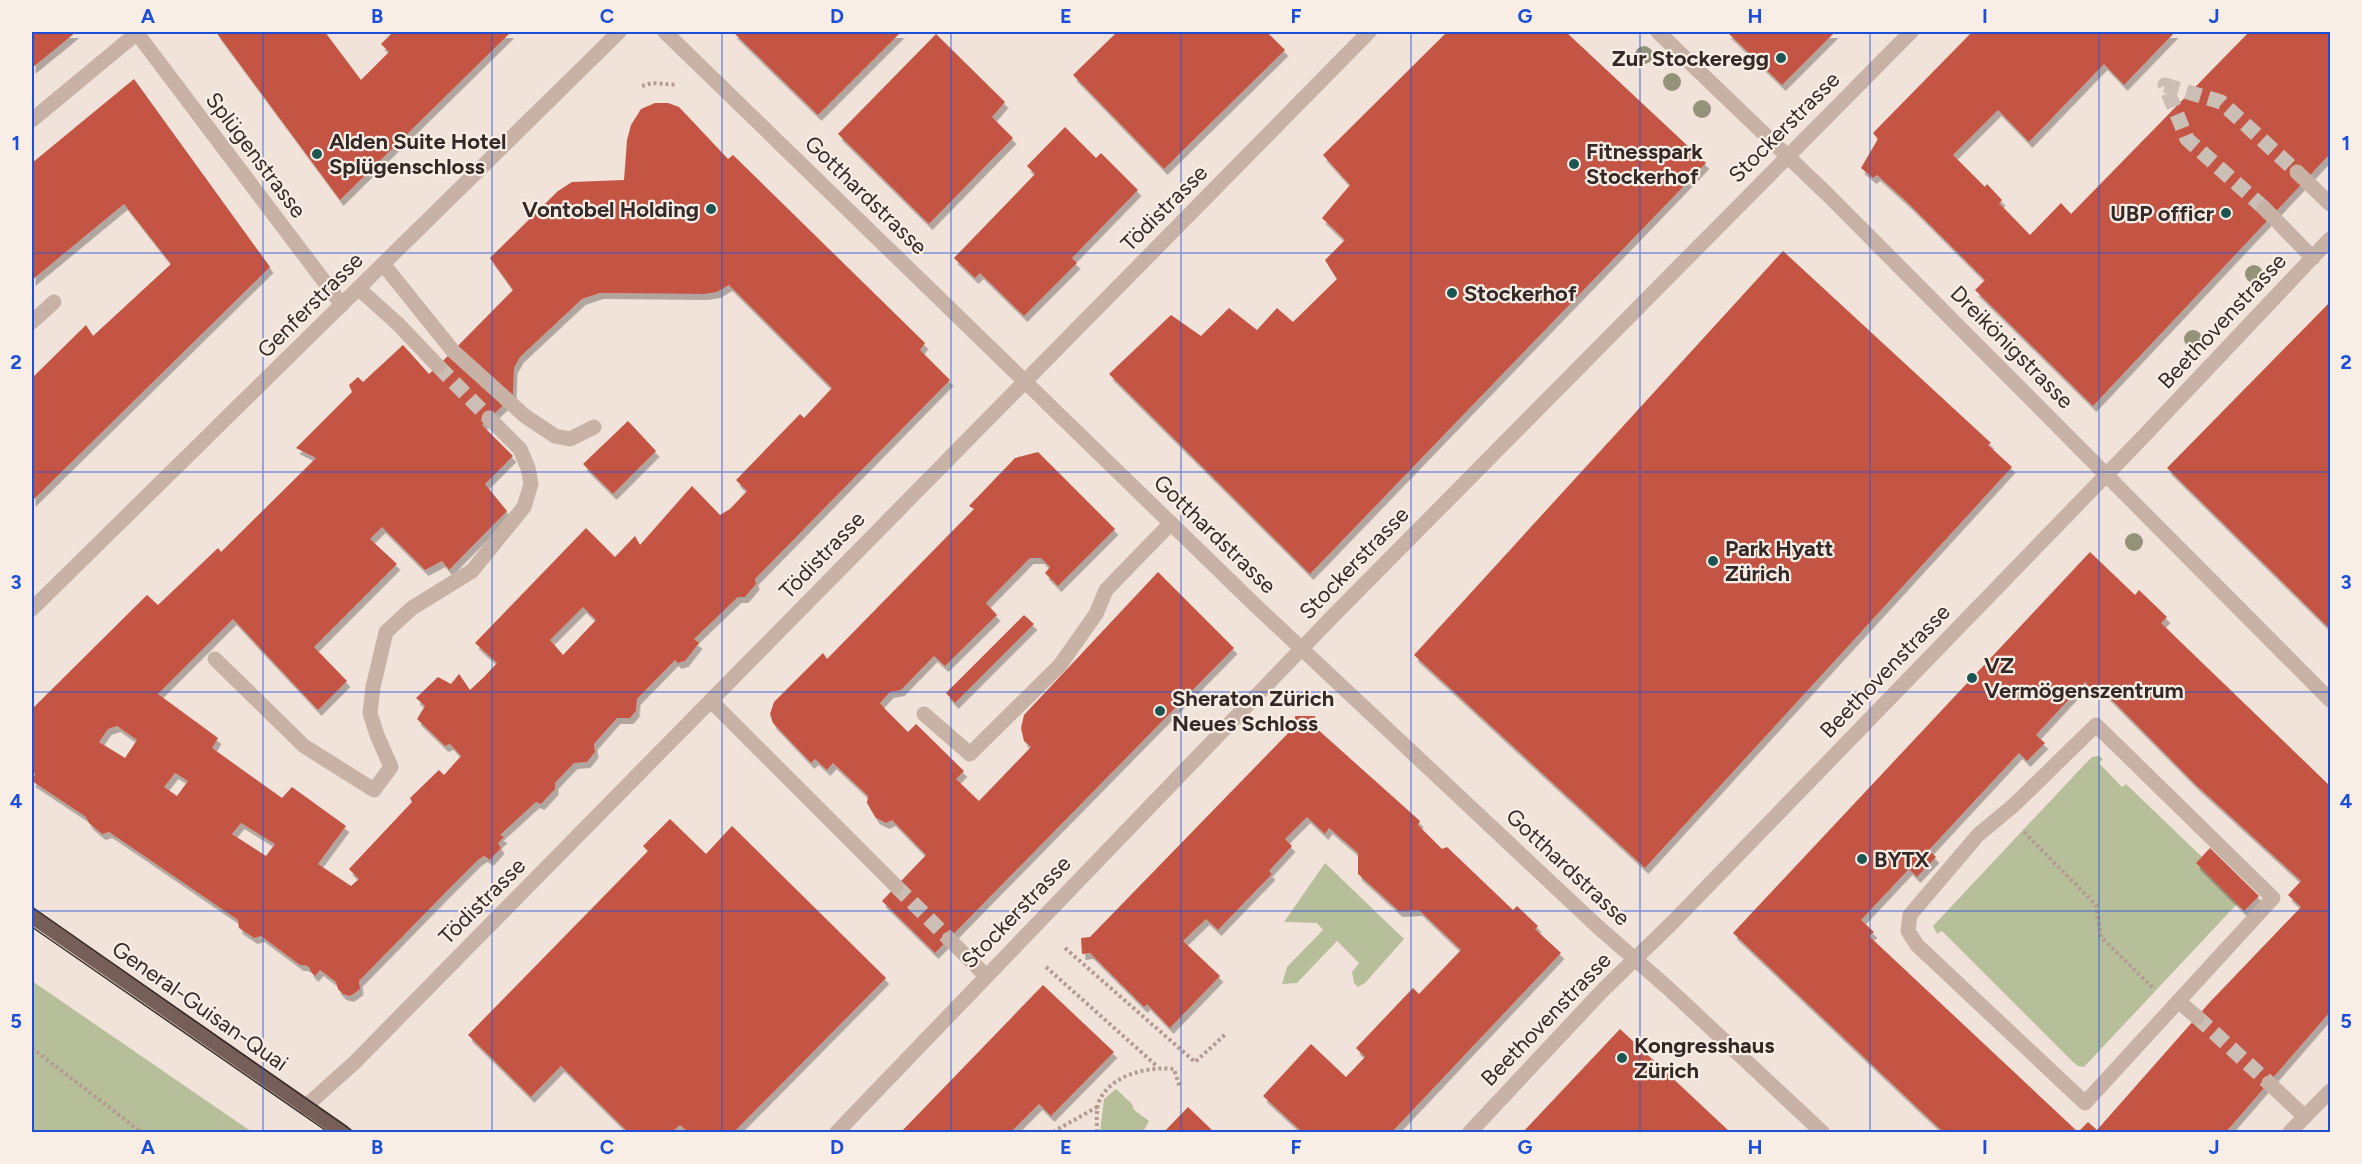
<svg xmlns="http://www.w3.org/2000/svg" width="2362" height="1164" font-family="Figtree,sans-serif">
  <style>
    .green { fill: #b7bf9a }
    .building { fill: #c45545; fill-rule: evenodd; filter: url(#shadow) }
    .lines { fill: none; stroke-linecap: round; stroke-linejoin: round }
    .minor-tunnel { stroke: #cbbeb5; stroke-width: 15; stroke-dasharray: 15 8; stroke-linecap: butt }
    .path { stroke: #b49b90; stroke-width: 4; stroke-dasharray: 3 3; stroke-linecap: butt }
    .minor { stroke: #c8b2a6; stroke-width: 15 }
    .major { stroke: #765f58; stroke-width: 15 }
    .tram { stroke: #352927; stroke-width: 1.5 }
    .tree { fill: #949379 }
    .grid { fill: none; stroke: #1d4ed8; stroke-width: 1.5; stroke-opacity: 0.55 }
    .poi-dot { fill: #1d5552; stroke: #f9eee6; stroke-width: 2 }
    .labels { text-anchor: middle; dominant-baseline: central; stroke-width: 4.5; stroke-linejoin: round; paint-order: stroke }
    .poi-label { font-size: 22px; font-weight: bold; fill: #352927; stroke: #f9eee6; text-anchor: start }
    .street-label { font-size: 22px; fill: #352927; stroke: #f9eee6 }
    .neatline { fill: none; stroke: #1d4ed8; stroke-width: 2 }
    .grid-label { font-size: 20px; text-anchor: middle; font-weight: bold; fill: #1d4ed8 }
  </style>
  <defs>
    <filter id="shadow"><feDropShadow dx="3.5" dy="6" stdDeviation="0" flood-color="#0004"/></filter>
  </defs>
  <rect width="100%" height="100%" fill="#f1e3d9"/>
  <path class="green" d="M 2099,756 L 2103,759 L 2099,763 L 2122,787 L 2126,784 L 2202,857 L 2196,863 L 2237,904 L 2084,1067 L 2078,1066 L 2072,1061 L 1942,931 L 1937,934 L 1933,926 L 2085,764 L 2092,757 Z
    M 1325,863 L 1404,939 L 1365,983 L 1358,987 L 1354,983 L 1352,972 L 1359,963 L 1337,941 L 1297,983 L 1282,984 L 1287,967 L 1323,930 L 1317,923 L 1284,922 Z
    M 32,981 L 252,1132 L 32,1132 Z
    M 1116,1089 L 1132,1104 L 1134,1110 L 1149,1121 L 1143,1132 L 1100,1132 L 1104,1099 Z"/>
  <path class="building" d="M 32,32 L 76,32 L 32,68 Z
    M 216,32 L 325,32 L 361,80 L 389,52 L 381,44 L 393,32 L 511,32 L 340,200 Z
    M 733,32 L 901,32 L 818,115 Z
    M 1117,32 L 1267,32 L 1285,50 L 1164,169 L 1073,75 Z
    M 1447,32 L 1566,32 L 1706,163 L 1310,574 L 1109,374 L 1171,315 L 1201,336 L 1229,308 L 1257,330 L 1277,308 L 1293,322 L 1337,279 L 1325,260 L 1345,240 L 1322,218 L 1350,185 L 1323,155 Z
    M 1727,32 L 1835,32 L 1782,85 Z
    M 1972,32 L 2175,32 L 2124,85 L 2104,64 L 2029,142 L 1998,110 L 1953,155 L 1985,187 L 1987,184 L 2002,200 L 1999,203 L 2030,235 L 2061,203 L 2071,214 L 2249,32 L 2330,32 L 2330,154 L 2093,406 L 1975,290 L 1985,280 L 1909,204 L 1877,175 L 1873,178 L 1861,168 L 1878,139 L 1873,133 Z
    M 936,34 L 1005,102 L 992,117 L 1013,138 L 929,224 L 838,134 Z
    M 134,79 L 270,267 L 32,501 L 32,378 L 86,325 L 93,336 L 171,264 L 124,204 L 32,280 L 32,163 Z
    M 655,103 L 668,103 L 679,107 L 728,159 L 733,155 L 925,343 L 920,350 L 950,380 L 755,579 L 756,584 L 745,597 L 738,597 L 694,639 L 699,643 L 685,661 L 678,663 L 675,660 L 637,699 L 636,711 L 630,718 L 617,718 L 594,744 L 595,752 L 587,762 L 574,763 L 555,783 L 555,789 L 541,804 L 536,802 L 500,835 L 504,837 L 498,843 L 501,848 L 490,860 L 484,856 L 478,860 L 445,893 L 359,981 L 360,989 L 355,993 L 350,996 L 343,994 L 338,989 L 336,982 L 320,970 L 315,976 L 311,972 L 309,967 L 304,965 L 300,965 L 261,936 L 254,938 L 239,928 L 238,920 L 109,832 L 102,834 L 89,823 L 86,817 L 32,781 L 35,774 L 32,772 L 32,709 L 147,595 L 158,605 L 218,548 L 221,552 L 316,458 L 296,448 L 352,392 L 349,385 L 358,377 L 363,382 L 403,345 L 429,374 L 438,366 L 513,290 L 490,258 L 558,191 L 572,182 L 624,180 L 627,140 L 631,125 L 641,109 ZM 729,285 L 832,388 L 804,418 L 800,414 L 736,480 L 747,491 L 730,509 L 720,515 L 692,486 L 640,545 L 635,536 L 615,557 L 586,528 L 475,643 L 497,663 L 484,677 L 470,690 L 459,674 L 451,684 L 438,677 L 416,698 L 425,706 L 417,719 L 445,746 L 450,744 L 461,756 L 444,775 L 439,770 L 410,798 L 412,802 L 349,869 L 359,879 L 351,886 L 318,864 L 346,826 L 292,787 L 282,798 L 212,748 L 218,738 L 158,694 L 233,619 L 318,710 L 347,681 L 314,647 L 397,564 L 370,539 L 382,527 L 425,570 L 442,561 L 449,570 L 507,511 L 485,484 L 513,456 L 482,425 L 508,401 L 513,394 L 514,368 L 520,357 L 582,299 L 600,293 L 704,294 L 717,292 ZM 583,607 L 596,620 L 563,655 L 550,640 ZM 117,726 L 137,740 L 125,758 L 99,742 L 108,729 ZM 175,773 L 188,781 L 177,796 L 164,787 ZM 241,823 L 275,844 L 266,856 L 232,834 Z
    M 1065,127 L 1096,158 L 1101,153 L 1138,190 L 1072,258 L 1077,263 L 1024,316 L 980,273 L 975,278 L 954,258 L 1035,174 L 1027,166 Z
    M 1783,251 L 1991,443 L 1988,445 L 2012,467 L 1645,868 L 1414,655 Z
    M 2330,302 L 2330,629 L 2167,468 Z
    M 628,421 L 656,451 L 613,494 L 583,464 Z
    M 1038,452 L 1115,529 L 1058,586 L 1045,573 L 1050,567 L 1041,558 L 1030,558 L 986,603 L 997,615 L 945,666 L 934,656 L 901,690 L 890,692 L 880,703 L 886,710 L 908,732 L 916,724 L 964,771 L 956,779 L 979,801 L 1031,747 L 1024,741 L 1021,728 L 1024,715 L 1158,572 L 1234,648 L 935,953 L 882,901 L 926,855 L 892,820 L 886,823 L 876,818 L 867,803 L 868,796 L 833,763 L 827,770 L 815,759 L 811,763 L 773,723 L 770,714 L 774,702 L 823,653 L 827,659 L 974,509 L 969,506 L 1015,458 Z
    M 2090,552 L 2135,595 L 2139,590 L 2167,617 L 2161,623 L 2330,786 L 2330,1012 L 2226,1132 L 1943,1132 L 1733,933 ZM 2085,682 L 2097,694 L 2101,689 L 2196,785 L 2301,881 L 2288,895 L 2301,907 L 2210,1002 L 2097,1130 L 2088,1122 L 2078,1132 L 1869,936 L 1874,932 L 1861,920 L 1909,869 L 1917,877 L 1936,857 L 1929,850 L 2019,753 L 2027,761 L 2045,743 L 2036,735 Z
    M 1024,615 L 1034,624 L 955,703 L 946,693 Z
    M 1295,716 L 1315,716 L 1315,727 L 1420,821 L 1418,825 L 1442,849 L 1447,847 L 1513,910 L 1517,906 L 1538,926 L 1535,929 L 1561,953 L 1392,1132 L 1302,1132 L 1263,1096 L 1311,1044 L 1346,1077 L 1365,1057 L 1356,1048 L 1413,988 L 1419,994 L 1461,950 L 1419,910 L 1399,911 L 1358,874 L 1358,853 L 1329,828 L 1325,834 L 1307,817 L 1285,839 L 1292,846 L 1269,871 L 1272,874 L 1218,930 L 1206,919 L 1183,941 L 1220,976 L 1170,1028 L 1147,1004 L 1144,1007 L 1090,953 L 1082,954 L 1081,938 L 1090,937 L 1295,726 Z
    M 670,819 L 706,854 L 732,826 L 886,978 L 734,1132 L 688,1132 L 680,1125 L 672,1132 L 628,1132 L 561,1066 L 531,1097 L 468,1035 L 648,851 L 643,846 Z
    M 2210,848 L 2259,896 L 2244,911 L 2196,863 Z
    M 1043,985 L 1114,1052 L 1051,1116 L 1039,1104 L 1011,1132 L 901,1132 Z
    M 1620,1029 L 1682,1087 L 1730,1132 L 1523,1132 Z
    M 1188,1107 L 1214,1132 L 1164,1132 Z"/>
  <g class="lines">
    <path class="minor-tunnel" d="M 2264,208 L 2187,139 L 2165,85 L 2221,102 L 2297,172
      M 438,366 L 489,418
      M 896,886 L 949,939
      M 2197,1017 L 2269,1083"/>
    <path class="path" d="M 642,86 L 652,83 L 677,85
      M 2024,832 L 2096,905 L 2101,937 L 2154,989
      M 1065,948 L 1195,1062 L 1227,1033
      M 1046,967 L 1158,1067
      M 32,1048 L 141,1132
      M 1053,1132 L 1097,1107
      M 1097,1132 C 1097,1124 1096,1113 1098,1104 C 1108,1075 1148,1066 1174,1069 L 1180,1088"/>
    <path class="minor" d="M 136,32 L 342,305
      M 665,32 L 1255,605 L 1597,926 L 1668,988 L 1822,1132
      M 1658,32 L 1829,196 L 2330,700
      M 32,120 L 137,33
      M 2297,172 L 2330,204
      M 2264,208 L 2313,258
      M 383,264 L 453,351 L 525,416 L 555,436 L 570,439 L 594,427
      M 358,288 L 398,324 L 438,366
      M 32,322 L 54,302
      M 32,609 L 619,32
      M 215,659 L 304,746 L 374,790 L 391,767 L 377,735 L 370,713 L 373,687 L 386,632 L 412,608 L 472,571 L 524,507 L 531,484 L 528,468 L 520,449 L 489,418
      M 711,701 L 896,886
      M 924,714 L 970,754 L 1060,665 L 1096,614 L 1106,590 L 1171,523
      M 2096,725 L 2273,898 L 2085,1103 L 1917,945 L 1908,931 L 1910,915 L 1978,835 L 2014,805 Z
      M 949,939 L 986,976
      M 2178,1001 L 2197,1017
      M 2269,1083 L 2305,1117
      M 305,1107 L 354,1063 L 1369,32
      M 837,1132 L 1333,616 L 1911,32
      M 1470,1132 L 1603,990 L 1673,922 L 2142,438 L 2330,239
      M 2290,1132 L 2330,1091"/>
    <path class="major" d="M 32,916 L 343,1132"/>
    <path class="tram" d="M 32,907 L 354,1132
      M 32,927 L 328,1132"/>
  </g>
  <g class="tree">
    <circle cx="1644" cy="55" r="9"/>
    <circle cx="1672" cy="82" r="9"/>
    <circle cx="1702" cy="109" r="9"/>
    <circle cx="2254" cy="274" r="9"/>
    <circle cx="2193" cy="339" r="9"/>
    <circle cx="2134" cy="542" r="9"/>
  </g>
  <path class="grid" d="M 263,32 L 263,1132M 492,32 L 492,1132M 722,32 L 722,1132M 951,32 L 951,1132M 1181,32 L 1181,1132M 1411,32 L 1411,1132M 1640,32 L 1640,1132M 1870,32 L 1870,1132M 2099,32 L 2099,1132M 32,253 L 2330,253M 32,472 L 2330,472M 32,692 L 2330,692M 32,911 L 2330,911"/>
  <g class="poi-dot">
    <circle cx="1781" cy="58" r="6"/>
    <circle cx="317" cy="154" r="6"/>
    <circle cx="1574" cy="164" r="6"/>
    <circle cx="711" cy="209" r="6"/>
    <circle cx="2226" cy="213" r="6"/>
    <circle cx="1452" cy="293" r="6"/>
    <circle cx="1713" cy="561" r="6"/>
    <circle cx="1972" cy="678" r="6"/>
    <circle cx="1160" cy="711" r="6"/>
    <circle cx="1862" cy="859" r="6"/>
    <circle cx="1622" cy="1058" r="6"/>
  </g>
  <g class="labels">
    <g class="poi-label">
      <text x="1769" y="58" text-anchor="end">Zur Stockeregg</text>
      <text x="329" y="141">Alden Suite Hotel<tspan x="329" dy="25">Splügenschloss</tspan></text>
      <text x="1586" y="151">Fitnesspark<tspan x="1586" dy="25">Stockerhof</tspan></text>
      <text x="699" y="209" text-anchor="end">Vontobel Holding</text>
      <text x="2214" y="213" text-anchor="end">UBP officr</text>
      <text x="1464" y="293">Stockerhof</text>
      <text x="1725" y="548">Park Hyatt<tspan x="1725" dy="25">Zürich</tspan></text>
      <text x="1984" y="665">VZ<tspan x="1984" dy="25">Vermögenszentrum</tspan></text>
      <text x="1172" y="698">Sheraton Zürich<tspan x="1172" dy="25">Neues Schloss</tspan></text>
      <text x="1874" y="859">BYTX</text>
      <text x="1634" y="1045">Kongresshaus<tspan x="1634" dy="25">Zürich</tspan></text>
    </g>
    <g class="street-label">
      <text transform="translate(1784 127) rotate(-45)">Stockerstrasse</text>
      <text transform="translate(256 155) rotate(53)">Splügenstrasse</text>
      <text transform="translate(866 195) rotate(44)">Gotthardstrasse</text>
      <text transform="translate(1164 208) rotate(-45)">Tödistrasse</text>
      <text transform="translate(310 305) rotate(-45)">Genferstrasse</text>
      <text transform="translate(2222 321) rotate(-47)">Beethovenstrasse</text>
      <text transform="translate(2012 347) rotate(45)">Dreikönigstrasse</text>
      <text transform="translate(1215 534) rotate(44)">Gotthardstrasse</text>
      <text transform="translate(822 555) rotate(-46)">Tödistrasse</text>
      <text transform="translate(1354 563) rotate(-46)">Stockerstrasse</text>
      <text transform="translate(1885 671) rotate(-46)">Beethovenstrasse</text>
      <text transform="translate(1568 867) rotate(43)">Gotthardstrasse</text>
      <text transform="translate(482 901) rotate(-45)">Tödistrasse</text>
      <text transform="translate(1016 912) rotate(-46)">Stockerstrasse</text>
      <text transform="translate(200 1006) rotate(35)">General-Guisan-Quai</text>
      <text transform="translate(1546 1019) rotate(-46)">Beethovenstrasse</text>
    </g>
  </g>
  <rect width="2362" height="1164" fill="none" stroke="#f9eee6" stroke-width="66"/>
  <rect x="33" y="33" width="2296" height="1098" class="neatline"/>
  <g class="grid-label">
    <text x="148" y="23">A</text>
    <text x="377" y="23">B</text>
    <text x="607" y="23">C</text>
    <text x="837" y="23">D</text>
    <text x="1066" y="23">E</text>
    <text x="1296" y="23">F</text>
    <text x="1525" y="23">G</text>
    <text x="1755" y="23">H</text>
    <text x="1985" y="23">I</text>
    <text x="2214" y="23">J</text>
    <text x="16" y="150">1</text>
    <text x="2346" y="150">1</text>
    <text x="16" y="369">2</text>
    <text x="2346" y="369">2</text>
    <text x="16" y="589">3</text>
    <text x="2346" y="589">3</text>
    <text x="16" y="808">4</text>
    <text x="2346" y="808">4</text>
    <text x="16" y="1028">5</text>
    <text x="2346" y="1028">5</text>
    <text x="148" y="1154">A</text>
    <text x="377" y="1154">B</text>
    <text x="607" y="1154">C</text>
    <text x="837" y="1154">D</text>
    <text x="1066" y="1154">E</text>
    <text x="1296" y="1154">F</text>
    <text x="1525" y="1154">G</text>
    <text x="1755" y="1154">H</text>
    <text x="1985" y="1154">I</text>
    <text x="2214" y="1154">J</text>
  </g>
</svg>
